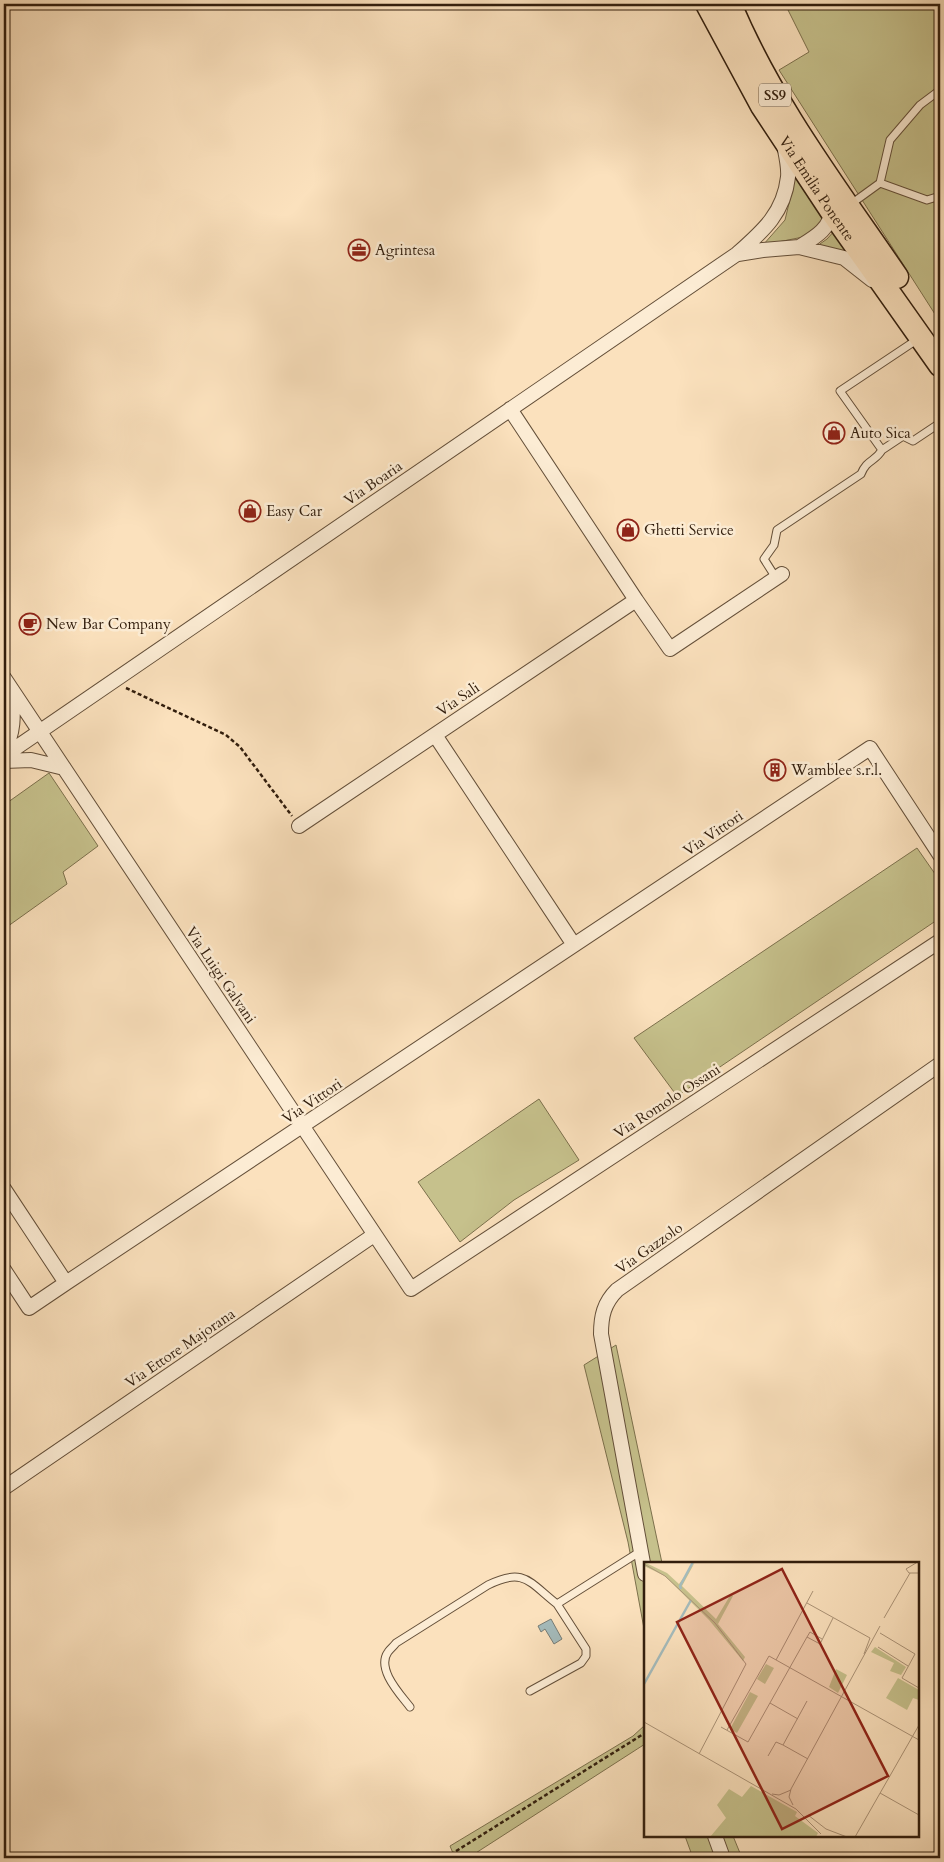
<svg xmlns="http://www.w3.org/2000/svg" width="944" height="1862" font-family="Cardo,serif">
  <style>
    .green { fill: #c6c18c; stroke: #7c704c }
    .water { fill: #a4bbbc; stroke: #767c76 }
    .lines { fill: none; stroke-linecap: round; stroke-linejoin: round }
    .canal { stroke: #a4bbbc; stroke-width: 15 }
    .lane-casing { stroke: #644f39; stroke-width: 9 }
    .street-casing { stroke: #644f39; stroke-width: 16 }
    .primary-casing { stroke: #321e0d; stroke-width: 25 }
    .path { stroke: #321e0d; stroke-width: 2.5; stroke-dasharray: 4 2.5; stroke-linecap: butt }
    .lane { stroke: #fcecd4; stroke-width: 7 }
    .street { stroke: #fcecd4; stroke-width: 14 }
    .primary { stroke: #fbe1bd; stroke-width: 22 }
    .labels { text-anchor: middle; dominant-baseline: central; stroke-width: 5; stroke-linejoin: round; paint-order: stroke }
    .shield { fill: #fcecd4; stroke: #6f5c49; stroke-width: 1 }
    .shield-label { font-size: 14px; font-weight: bold; fill: #321e0d }
    .street-label { font-size: 15px; fill: #321e0d; stroke: #fcecd4 }
    .poi-label { font-size: 15px; fill: #321e0d; stroke: #fcecd4; text-anchor: start }
    .inset-river { fill: none; stroke: #a4bbbc; stroke-width: 2.5 }
    .inset-road { fill: none; stroke: #ab9377; stroke-width: 1 }
    .view { fill: #8f2418; fill-opacity: 0.15; stroke: #8f2418; stroke-width: 2.5 }
    .inset-edge { fill: none; stroke: #321e0d; stroke-width: 2.5 }
  </style>
  <rect width="100%" height="100%" fill="#fbe1bd"/>
  <filter id="stains"><feTurbulence type="fractalNoise" baseFrequency=".004" numOctaves="4"/><feColorMatrix values="0 0 0 0 .2 0 0 0 0 .09 0 0 0 0 .02 0 0 0 .5 -.17"/></filter>
  <radialGradient id="worn" r=".72"><stop offset=".6" stop-color="#630" stop-opacity="0"/><stop offset="1" stop-color="#630" stop-opacity=".3"/></radialGradient>
  <path class="green" d="M 785,4 L 940,4 L 940,322 L 779,70 L 809,52 Z
    M 797,170 L 825,213 L 818,230 L 808,236 L 763,245 L 785,220 Z
    M 836,229 L 857,260 L 817,246 L 827,239 Z
    M 49,773 L 98,846 L 63,872 L 67,884 L 4,929 L 4,805 Z
    M 917,848 L 940,881 L 940,918 L 677,1096 L 634,1038 Z
    M 539,1099 L 579,1160 L 514,1200 L 460,1242 L 418,1182 Z
    M 616,1345 L 662,1563 L 645,1563 L 645,1634 L 628,1542 L 584,1365 Z
    M 645,1725 L 645,1744 L 468,1858 L 455,1858 L 450,1846 L 633,1736 Z
    M 685,1836 L 733,1836 L 742,1858 L 693,1858 Z"/>
  <path class="water" d="M 551,1619 L 562,1639 L 554,1644 L 545,1629 L 541,1632 L 538,1626 Z"/>
  <g class="lines">
    <path class="canal" d="M 937,1858 L 940,1856"/>
    <g class="lane-casing">
      <path id="lane" d="M 880,183 L 927,200 L 940,196
        M 851,204 L 880,183 L 890,140 L 920,105 L 940,90
        M 882,450 L 903,436 L 913,441 L 940,423
        M 776,578 L 764,559 L 774,545 L 777,530 L 861,474 C 867,459 875,462 882,450 L 840,391 L 918,339
        M 530,1691 L 581,1663 L 586,1656 L 586,1649 L 557,1604
        M 410,1707 C 400,1694 376,1669 388,1652 C 390,1649 394,1646 396,1643 L 488,1585 C 524,1567 529,1582 557,1604 L 641,1551"/>
    </g>
    <g class="street-casing">
      <path id="street" d="M 799,247 C 814,238 832,228 832,208
        M 738,254 L 763,250 L 799,247 L 844,258 L 872,280
        M 636,600 L 670,649 L 782,574
        M 4,678 L 411,1289 L 940,941
        M 435,735 L 574,945
        M 4,750 C 15,732 13,712 12,691
        M 4,756 L 737,254 C 763,231 784,213 788,177 C 789,167 786,155 784,145
        M 4,761 L 31,760 L 64,768
        M 299,826 L 636,600 L 510,409
        M 4,1189 L 66,1283 L 870,748 L 940,855
        M 4,1270 L 29,1308 L 66,1283
        M 4,1488 L 374,1235
        M 645,1574 L 601,1334 C 601,1316 604,1303 617,1290 L 940,1064
        M 715,1836 L 723,1858"/>
    </g>
    <g class="primary-casing">
      <g id="primary">
        <path id="s1" d="M 707,4 L 762,106 L 832,212 L 940,365"/>
        <path d="M 730,4 C 771,103 837,189 897,277"/>
      </g>
    </g>
    <path class="path" d="M 126,688 L 226,735 L 240,747 L 292,816
      M 445,1858 L 645,1733"/>
    <use href="#lane" class="lane"/>
    <use href="#street" class="street"/>
    <use href="#primary" class="primary"/>
  </g>
  <defs>
    <g id="office-ring" transform="scale(1.125)"><circle r="9.5" fill="#fcecd4" stroke="#8f2418" stroke-width="1.5"/><path d="M-6-3h4V-5.5h4V-3h4V5H-6ZM-1-4.5V-3h2v-1.5ZM-6 0V1H6V0Z" fill="#8f2418"/></g>
    <g id="shop-ring" transform="scale(1.125)"><circle r="9.5" fill="#fcecd4" stroke="#8f2418" stroke-width="1.5"/><path d="M-5-2.5h2.3a2.7 3.5 0 0 1 5.4 0H5L5.5 6h-11ZM-1.5-2.5h3a1.5 2.3 0 0 0-3 0Z" fill="#8f2418"/></g>
    <g id="cafe-ring" transform="scale(1.125)"><circle r="9.5" fill="#fcecd4" stroke="#8f2418" stroke-width="1.5"/><path d="M-5.5-4.5H6V0H3Q3 3.5 0 3.5H-2.5Q-5.5 3.5-5.5 0ZM3-3.2v2h1.7v-2ZM-6 4.5H4V6H-6Z" fill="#8f2418"/></g>
    <g id="building-ring" transform="scale(1.125)"><circle r="9.5" fill="#fcecd4" stroke="#8f2418" stroke-width="1.5"/><path d="M-4-6H4V6H1V3H-1V6H-4ZM-2.5-4.3h1.7v1.8h-1.7ZM.8-4.3h1.7v1.8H.8ZM-2.5-1h1.7V.8h-1.7ZM.8-1h1.7V.8H.8Z" fill="#8f2418"/></g>
  </defs>
  <g fill-rule="evenodd">
    <use href="#office-ring" x="359" y="250"/>
    <use href="#shop-ring" x="834" y="433"/>
    <use href="#shop-ring" x="250" y="511"/>
    <use href="#shop-ring" x="628" y="530"/>
    <use href="#cafe-ring" x="30" y="624"/>
    <use href="#building-ring" x="775" y="770"/>
  </g>
  <g class="labels">
    <rect class="shield" x="759" y="83.5" width="32" height="23" rx="4"/>
    <g class="shield-label">
      <text x="775" y="95">SS9</text>
    </g>
    <g class="street-label">
      <text stroke="none"><textPath href="#s1" startOffset="215">Via Emilia Ponente</textPath></text>
      <text transform="translate(373 483) rotate(-34)">Via Boaria</text>
      <text transform="translate(458 699) rotate(-34)">Via Sali</text>
      <text transform="translate(713 833) rotate(-34)">Via Vittori</text>
      <text transform="translate(221 975) rotate(56)">Via Luigi Galvani</text>
      <text transform="translate(312 1101) rotate(-34)">Via Vittori</text>
      <text transform="translate(667 1101) rotate(-33)">Via Romolo Ossani</text>
      <text transform="translate(649 1248) rotate(-35)">Via Gazzolo</text>
      <text transform="translate(180 1348) rotate(-34)">Via Ettore Majorana</text>
    </g>
    <g class="poi-label">
      <text x="375" y="250">Agrintesa</text>
      <text x="850" y="433">Auto Sica</text>
      <text x="266" y="511">Easy Car</text>
      <text x="644" y="530">Ghetti Service</text>
      <text x="46" y="624">New Bar Company</text>
      <text x="791" y="770">Wamblee s.r.l.</text>
    </g>
  </g>
  <g transform="translate(644 1562)">
    <rect width="275" height="275" fill="#fbe1bd"/>
    <path d="M 0,0 L 23,11 L 35,22 L 51,0 L 38,24 L 72,57 L 87,32 L 89,34 L 74,62 L 101,95 L 99,99 L 65,58 L 21,14 L 0,4 ZM 231,85 L 262,105 L 257,113 L 246,109 L 250,101 L 227,90 ZM 122,102 L 130,106 L 121,122 L 113,117 ZM 192,107 L 203,113 L 194,131 L 185,125 ZM 254,116 L 275,128 L 275,138 L 269,136 L 263,148 L 242,136 ZM 106,130 L 114,134 L 93,171 L 86,167 ZM 107,224 L 153,250 L 151,254 L 174,271 L 172,275 L 66,275 L 82,256 L 73,243 L 85,227 L 98,235 Z" fill="#c6c18c"/>
    <path class="inset-river" d="M 37,27 L 36,24 L 49,0M 0,122 L 47,38"/>
    <path class="inset-road" d="M 272,1 L 262,7 L 265,11 L 274,11M 0,2 L 21,14 L 71,61 L 102,102 L 55,192M 163,41 L 226,76 L 220,92M 240,56 L 266,11M 236,71 L 271,92 L 258,116 L 275,126M 163,75 L 166,70 L 178,77M 234,85 L 264,104M 132,98 L 169,29M 163,139 L 139,183 L 164,197M 126,141 L 154,157M 0,160 L 152,247 L 177,272M 77,165 L 104,180 L 163,75 L 176,82 L 189,56M 83,168 L 125,94 L 275,178M 124,194 L 132,180 L 139,183M 236,231 L 275,253M 128,232 L 135,233 L 147,228M 149,243 L 145,235 L 147,227 L 236,64M 164,253 L 182,267M 182,267 L 203,275M 211,275 L 275,163"/>
    <path class="view" d="M 138,7 L 244,214 L 138,267 L 33,60 Z"/>
    <rect width="275" height="275" class="inset-edge"/>
  </g>
  <rect width="944" height="1862" fill="none" stroke="#fbe1bd" stroke-width="20"/>
  <rect x="5" y="5" width="934" height="1852" fill="none" stroke="#321e0d" stroke-width="2.5"/>
  <rect x="10" y="10" width="924" height="1842" fill="none" stroke="#321e0d"/>
  <rect width="100%" height="100%" filter="url(#stains)"/>
  <rect width="100%" height="100%" fill="url(#worn)"/>
</svg>
